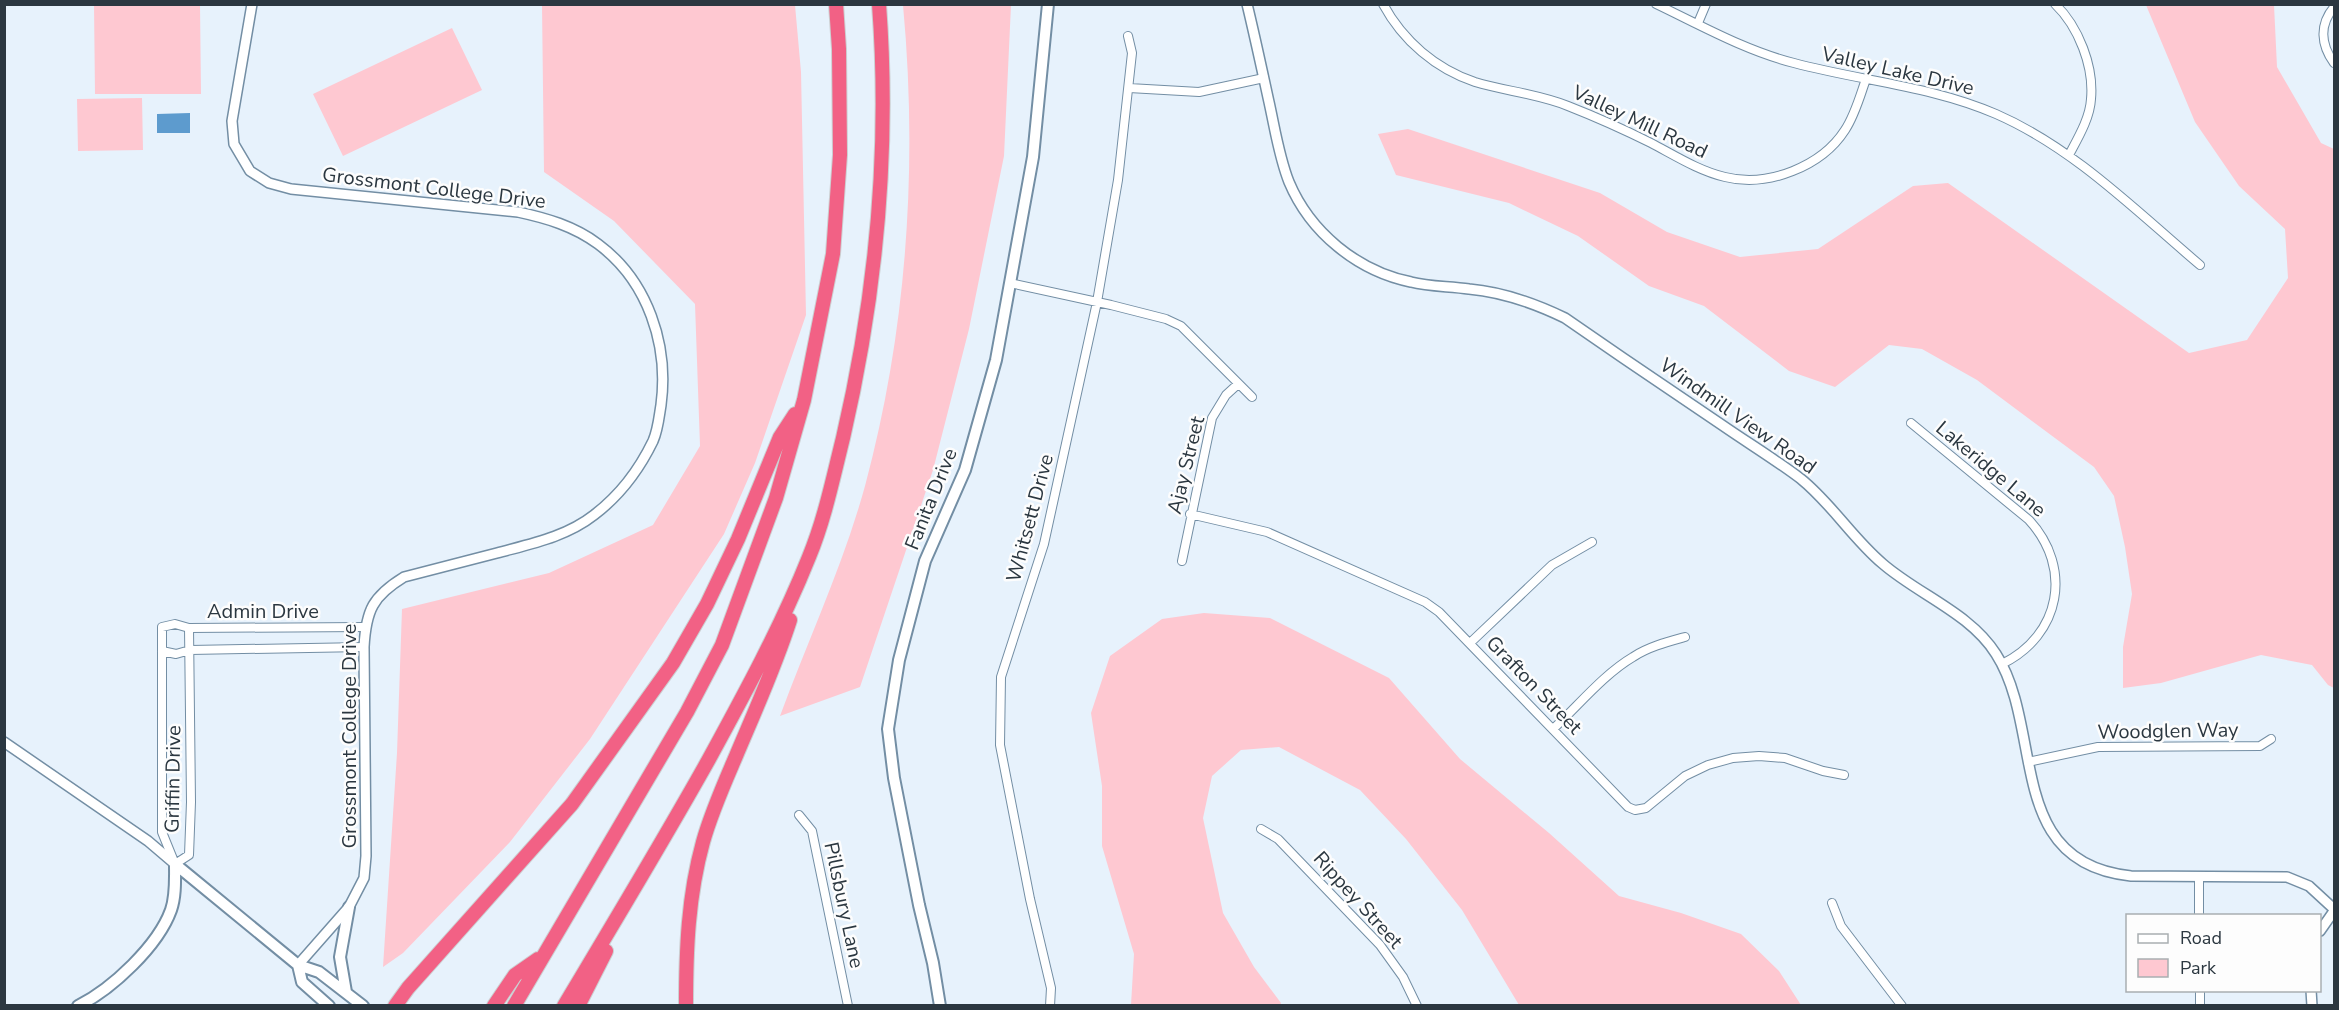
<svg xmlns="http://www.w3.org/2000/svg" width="2339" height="1010" font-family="'Nunito Sans',sans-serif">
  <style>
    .green { fill: #fec8d1 }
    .water { fill: #5d9bce }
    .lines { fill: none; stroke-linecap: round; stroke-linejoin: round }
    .minor-casing { stroke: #738ea4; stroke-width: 10 }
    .tertiary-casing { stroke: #738ea4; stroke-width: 12 }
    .secondary-casing { stroke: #738ea4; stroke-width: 14 }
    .motorway-casing { stroke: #cccfd1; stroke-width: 16 }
    .minor { stroke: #fff; stroke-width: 8 }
    .tertiary { stroke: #fff; stroke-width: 9 }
    .secondary { stroke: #fff; stroke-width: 10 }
    .motorway { stroke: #f26185; stroke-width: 14 }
    .labels { text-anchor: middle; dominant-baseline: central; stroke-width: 5; stroke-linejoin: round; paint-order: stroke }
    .street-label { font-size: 20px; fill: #2b3740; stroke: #fdfdfd }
  </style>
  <rect width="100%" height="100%" fill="#e7f2fc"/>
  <path class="green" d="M 94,5 L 200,5 L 201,94 L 95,94 Z
    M 542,5 L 795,5 L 801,72 L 806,315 L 755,463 L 724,534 L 590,739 L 510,842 L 403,953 L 383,967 L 397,753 L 402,609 L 549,573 L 653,525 L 700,446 L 695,304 L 614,221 L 544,172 Z
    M 903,5 L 1011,5 L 1004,156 L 969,329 L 933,470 L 860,687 L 780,716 C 808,640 843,566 865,486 C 907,330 918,165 903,5 Z
    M 2146,5 L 2274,5 L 2277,67 L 2321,143 L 2334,149 L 2334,688 L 2328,685 L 2312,665 L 2261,655 L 2161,683 L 2123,688 L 2123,647 L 2132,594 L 2125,547 L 2114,496 L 2094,467 L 1977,380 L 1922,349 L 1889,345 L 1835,387 L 1789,371 L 1704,306 L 1649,286 L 1578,236 L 1509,203 L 1396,175 L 1378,134 L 1408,129 L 1600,193 L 1667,232 L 1740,257 L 1818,249 L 1913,186 L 1948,183 L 2189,353 L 2247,340 L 2288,278 L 2285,229 L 2239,186 L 2195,122 Z
    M 452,28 L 482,90 L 343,156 L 313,94 Z
    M 142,98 L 143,150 L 78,151 L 77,99 Z
    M 1204,613 L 1270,618 L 1389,678 L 1460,759 L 1549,833 L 1619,896 L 1681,913 L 1741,934 L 1779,971 L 1801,1005 L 1519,1005 L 1462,910 L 1406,839 L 1360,790 L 1279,747 L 1241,750 L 1212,776 L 1203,818 L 1223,913 L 1254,967 L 1281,1003 L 1280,1005 L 1131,1005 L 1134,954 L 1102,846 L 1102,786 L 1091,713 L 1110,656 L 1162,619 Z"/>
  <path class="water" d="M 190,113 L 190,133 L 157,133 L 157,114 Z"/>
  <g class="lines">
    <g class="minor-casing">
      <path id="minor" d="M 1383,4 C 1403,41 1436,69 1475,82 C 1505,91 1538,94 1568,106 C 1596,117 1623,129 1651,143 C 1674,155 1699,171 1725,177 C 1768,188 1822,166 1845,130 C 1855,115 1860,96 1866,79
        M 1656,4 C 1700,25 1746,51 1794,63 C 1861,81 1932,86 1996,114 C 2074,148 2136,211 2200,265
        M 2055,4 C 2079,27 2094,67 2091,99 C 2090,118 2078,138 2069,155
        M 2334,7 C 2319,25 2321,45 2334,63
        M 1698,23 L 1706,4
        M 1129,88 L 1199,92 L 1264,78
        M 1010,283 L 1111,305 L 1166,319 L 1181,326 L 1252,397
        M 1911,423 L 2029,520 C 2073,568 2061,635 2002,664
        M 1190,514 L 1267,532 L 1425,602 L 1439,612 L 1628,807 L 1635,810 L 1646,808 L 1685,776 L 1708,765 L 1733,758 L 1759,756 L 1785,758 L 1823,771 L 1844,775
        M 1182,561 L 1212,418 L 1226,395 L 1238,384
        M 189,628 L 191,802 L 189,855 L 175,864 L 162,832 L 162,627 L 175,624 L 189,628 L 365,627
        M 1470,643 L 1552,565 L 1592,542
        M 162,651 L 176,654 L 190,650 L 364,647
        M 1553,729 C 1578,706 1604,674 1633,657 C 1648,647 1667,642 1685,637
        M 2028,762 L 2098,747 L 2260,746 L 2271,739
        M 799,815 L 812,831 L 848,1006
        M 1261,829 L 1278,839 L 1380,945 L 1403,977 L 1417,1006
        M 2199,877 L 2199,916
        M 1832,903 L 1841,926 L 1902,1006
        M 2200,990 L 2200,1006
        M 1050,1006 L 1051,988 L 1030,899 L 1000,745 L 1001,677 L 1044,544 L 1097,302 L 1118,180 L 1132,53 L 1128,36"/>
    </g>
    <g class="tertiary-casing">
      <path id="tertiary" d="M 252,4 L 232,121 L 234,144 L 250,171 L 269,183 L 291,189 L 518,212 C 546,218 574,226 598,244 C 648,281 669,345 661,405 C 659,417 658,430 653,441 C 639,470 619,496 594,515 C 566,537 530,544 497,553 C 466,561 435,569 404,577 C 373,596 366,610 364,647 L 366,856 L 364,878 L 349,907 L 298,965
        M 1247,4 C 1255,37 1262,70 1269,102 C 1275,129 1279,157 1289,182 C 1310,232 1357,271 1411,282 C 1430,287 1450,286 1469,289 C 1503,292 1534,303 1565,318 C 1617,354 1670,390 1722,425 C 1748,443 1776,460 1801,479 C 1832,504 1853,539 1883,564 C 1919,595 1970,613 1996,654 C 2045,730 2004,863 2131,876 L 2287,877 L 2309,886 L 2334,909
        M 4,742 L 148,841 L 175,864
        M 2320,931 L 2334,911
        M 2311,990 L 2312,1006"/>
    </g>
    <g class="secondary-casing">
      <path id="secondary" d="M 175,864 L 298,965 L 319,972 L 363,1006
        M 298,965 L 302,982 L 329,1006
        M 346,992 L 340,957 L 349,907
        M 78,1006 C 112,989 158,946 171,910 C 176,896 175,879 175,864
        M 940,1006 L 933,963 L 919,905 L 894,778 L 888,729 L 899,660 L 925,561 L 965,470 L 996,360 L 1033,157 L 1048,4"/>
    </g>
    <g class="motorway-casing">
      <path id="motorway" d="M 395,1006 L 408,988 L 572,804 L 673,663 L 707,604 L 738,539 L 780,437 L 795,414
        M 494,1006 L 515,975 L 538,959
        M 514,1006 L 687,712 L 722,645 L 776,498 L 804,400 L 833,254 L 840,155 L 839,49 L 836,4
        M 564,1006 C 613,924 662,843 709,759 C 745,693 781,627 809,557 C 825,518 833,478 843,438 C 876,296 890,150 879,4
        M 578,1006 L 606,951
        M 686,1006 C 686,950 688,896 703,842 C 711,813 724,784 736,756 C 755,711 775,667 790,620"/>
    </g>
    <use href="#minor" class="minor"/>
    <use href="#tertiary" class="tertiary"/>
    <use href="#secondary" class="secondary"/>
    <use href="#motorway" class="motorway"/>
  </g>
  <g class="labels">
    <g class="street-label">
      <text transform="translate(1898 71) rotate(13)">Valley Lake Drive</text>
      <text transform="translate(1640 122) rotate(25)">Valley Mill Road</text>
      <text transform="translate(434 188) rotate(7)">Grossmont College Drive</text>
      <text transform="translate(1738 416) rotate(35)">Windmill View Road</text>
      <text transform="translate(1186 465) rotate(-76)">Ajay Street</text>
      <text transform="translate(1991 469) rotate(40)">Lakeridge Lane</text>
      <text transform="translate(931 499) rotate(-68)">Fanita Drive</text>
      <text transform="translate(1030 518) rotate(-75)">Whitsett Drive</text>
      <text x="263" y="611">Admin Drive</text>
      <text transform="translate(1534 685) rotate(46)">Grafton Street</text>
      <text transform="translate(2168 731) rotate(-1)">Woodglen Way</text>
      <text transform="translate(349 736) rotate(-90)">Grossmont College Drive</text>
      <text transform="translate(173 779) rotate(-89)">Griffin Drive</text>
      <text transform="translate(1358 900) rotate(48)">Rippey Street</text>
      <text transform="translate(844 905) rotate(78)">Pillsbury Lane</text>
    </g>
  </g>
  <rect width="2339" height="1010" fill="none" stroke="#2b3740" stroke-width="12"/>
  <rect x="2126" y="914" width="195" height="78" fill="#fdfdfd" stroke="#a9aeb1" stroke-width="1.5"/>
  <rect x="2138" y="934" width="30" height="9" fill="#ffffff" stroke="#a9aeb1" stroke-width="1.5"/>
  <text x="2180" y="944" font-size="18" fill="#2b3740">Road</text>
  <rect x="2138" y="959" width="30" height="18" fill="#fec8d1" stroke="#a9aeb1" stroke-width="1.5"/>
  <text x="2180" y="974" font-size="18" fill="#2b3740">Park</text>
</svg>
